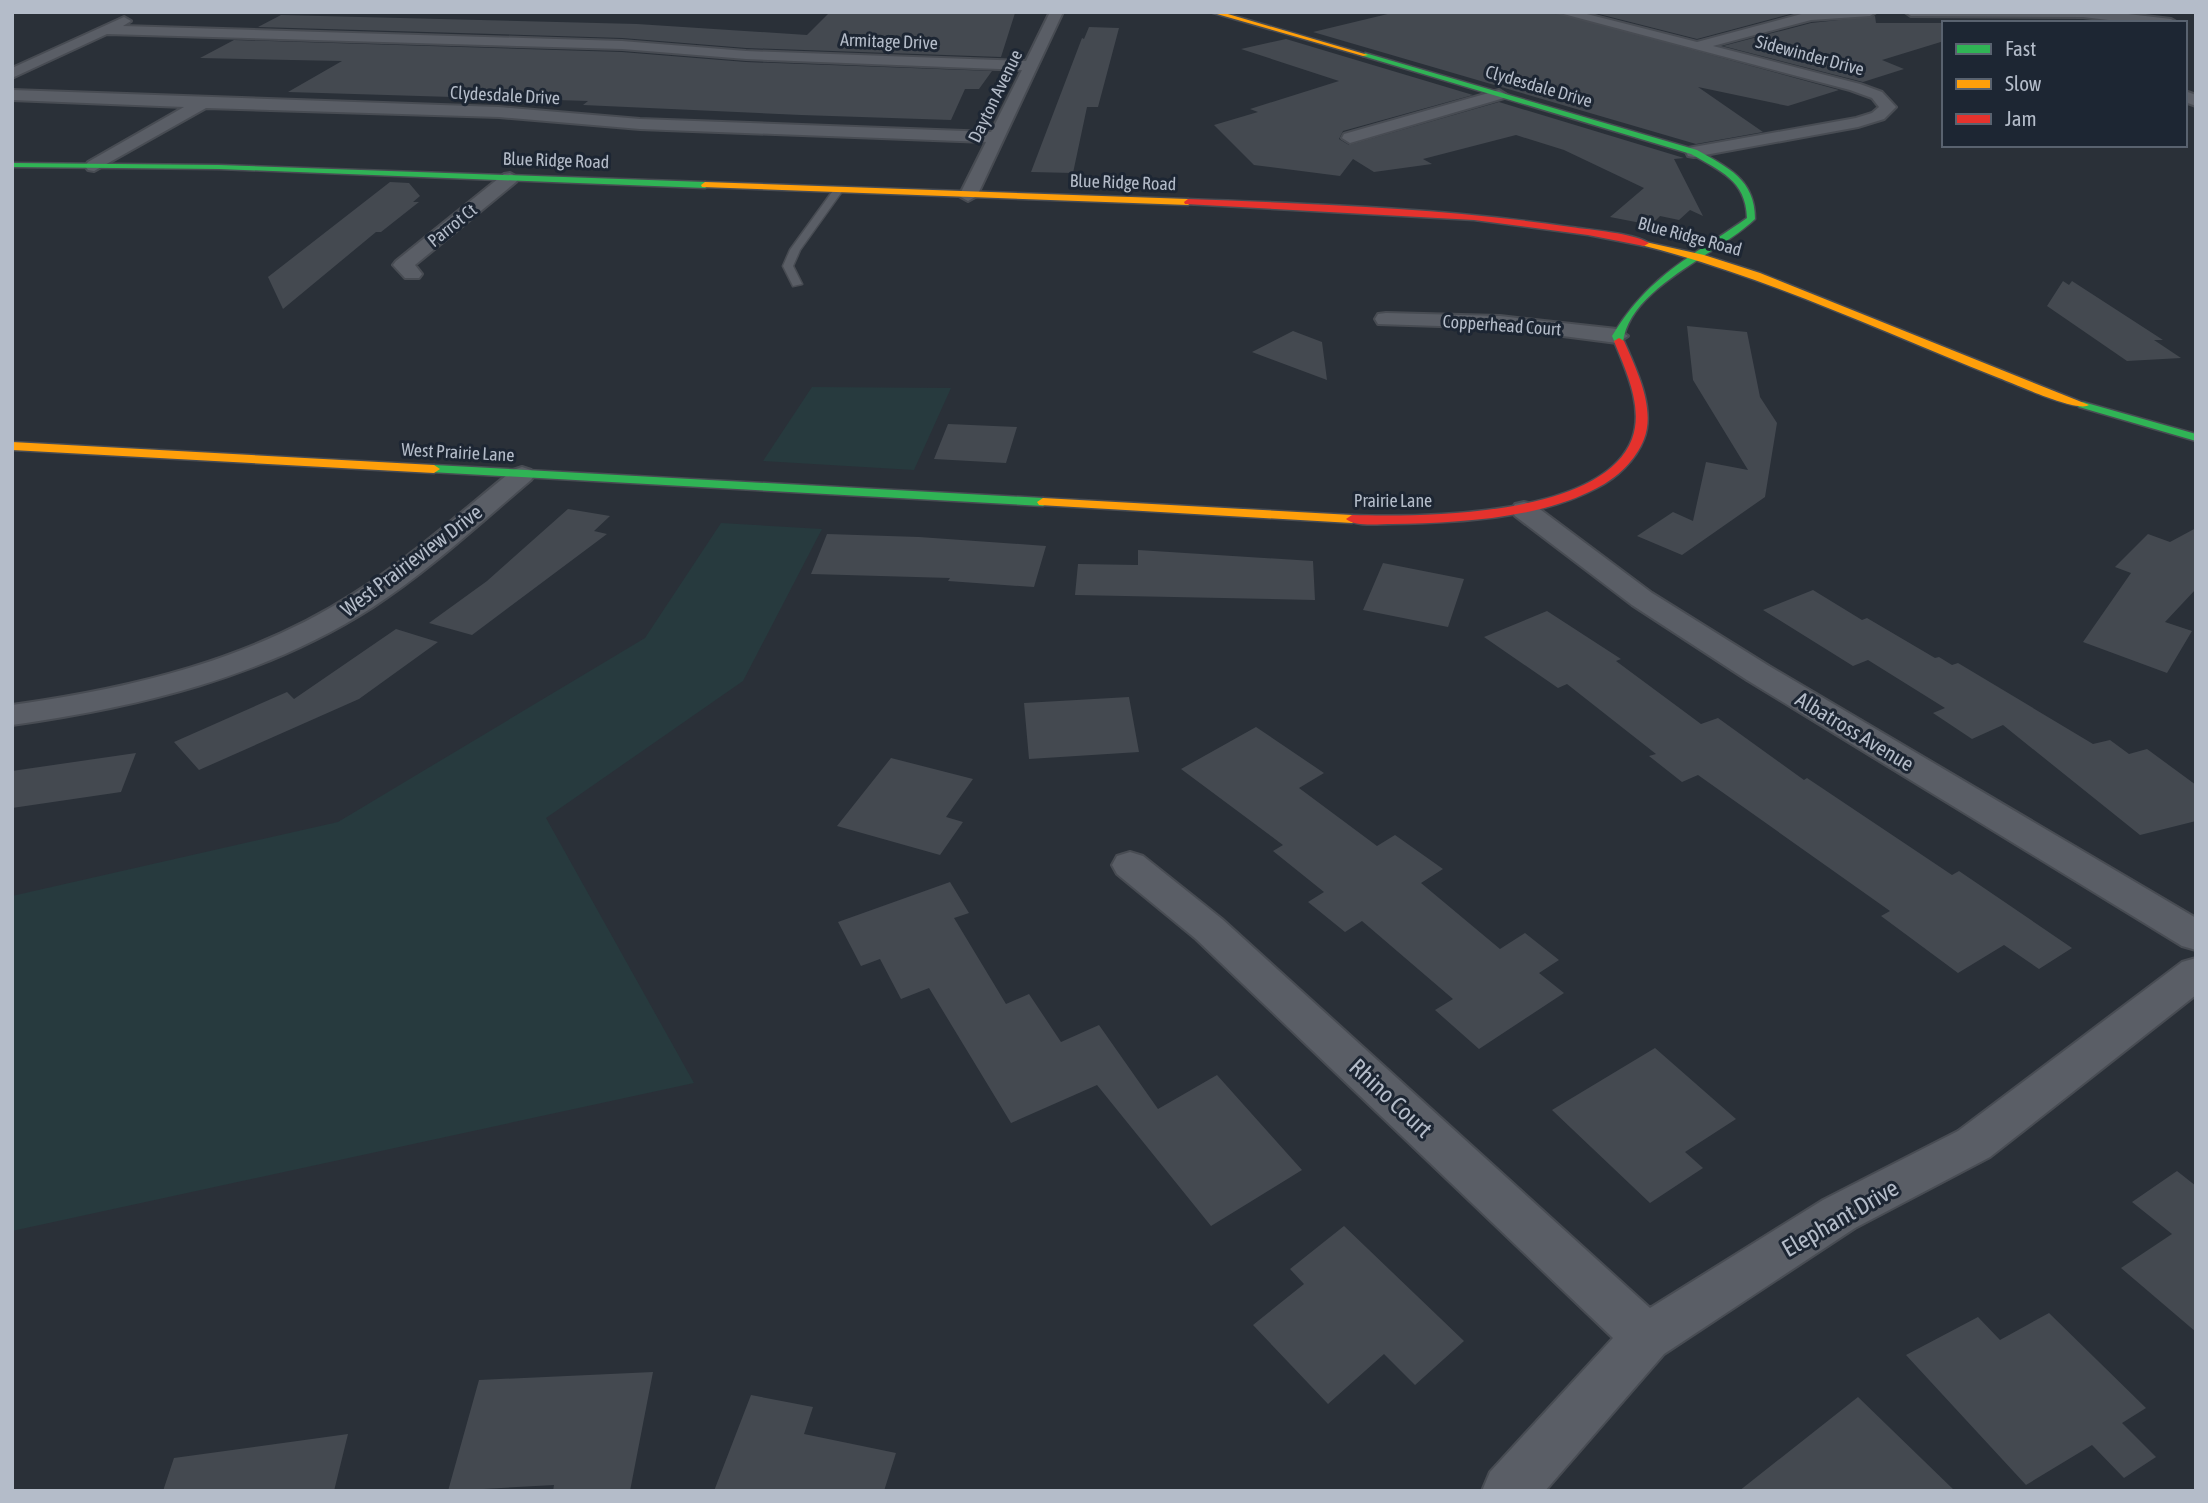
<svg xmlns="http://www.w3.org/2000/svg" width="2208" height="1503" font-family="'Asap Condensed',sans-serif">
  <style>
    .green { fill: #273a3e }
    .building { fill: #444950 }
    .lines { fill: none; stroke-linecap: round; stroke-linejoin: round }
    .lane-casing { stroke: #484c53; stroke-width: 3 }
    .street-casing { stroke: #484c53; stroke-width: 4 }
    .fast-casing { stroke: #484c53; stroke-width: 3 }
    .slow-casing { stroke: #484c53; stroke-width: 3 }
    .jam-casing { stroke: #484c53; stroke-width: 3 }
    .lane { fill: #5a5e66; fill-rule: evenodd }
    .street { fill: #5a5e66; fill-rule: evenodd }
    .fast { fill: #30b455; fill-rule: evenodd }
    .slow { fill: #ff9f0a; fill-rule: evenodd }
    .jam { fill: #e5322d; fill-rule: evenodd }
    .labels { text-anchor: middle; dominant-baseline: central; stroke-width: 6; stroke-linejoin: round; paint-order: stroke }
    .far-street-label { font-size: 18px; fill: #b4bcc9; stroke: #1d2633 }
    .street-label { font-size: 21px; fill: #b4bcc9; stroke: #1d2633 }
    .near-street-label { font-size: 24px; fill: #b4bcc9; stroke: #1d2633 }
  </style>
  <rect width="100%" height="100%" fill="#2a3038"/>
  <path class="green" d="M 812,387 L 951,388 L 914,470 L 763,461 Z
    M 721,523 L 822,529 L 743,681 L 546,818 L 694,1083 L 12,1231 L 12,896 L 338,822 L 645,638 Z"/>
  <path class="building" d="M 830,12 L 1015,13 L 1001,57 L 746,48 L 622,38 L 258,27 L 281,15 L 637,24 L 807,35 Z
    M 1396,12 L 1554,12 L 1839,90 L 1788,106 L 1698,87 L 1763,132 L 1696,144 L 1313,32 Z
    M 1591,12 L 1798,12 L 1697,39 Z
    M 1875,16 L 1876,23 L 1975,23 L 1944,23 L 1944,41 L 1882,60 L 1904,69 L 1863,82 L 1723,46 L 1811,23 Z
    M 1089,27 L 1119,28 L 1098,107 L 1087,107 L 1073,173 L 1031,172 L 1082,38 L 1084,39 Z
    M 1286,39 L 1473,95 L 1343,131 L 1339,139 L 1349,145 L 1499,102 L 1684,158 L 1674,159 L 1703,216 L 1690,210 L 1679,220 L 1660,216 L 1651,225 L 1610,217 L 1644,188 L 1564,150 L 1516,135 L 1423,159 L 1432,164 L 1374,172 L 1353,159 L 1340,176 L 1254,165 L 1214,125 L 1258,112 L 1250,109 L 1339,81 L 1241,49 Z
    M 234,40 L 622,52 L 746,62 L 992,71 L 979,89 L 965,89 L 951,120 L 801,115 L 583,105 L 588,101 L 288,92 L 342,61 L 200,58 Z
    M 390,182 L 409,183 L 420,196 L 413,202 L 419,202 L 381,232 L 376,232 L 283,309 L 268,277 Z
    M 2063,281 L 2069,285 L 2072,281 L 2163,340 L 2154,340 L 2181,358 L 2127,361 L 2047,306 Z
    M 1687,326 L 1747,332 L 1760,397 L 1777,423 L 1765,497 L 1682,555 L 1637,536 L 1673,512 L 1693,521 L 1706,462 L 1748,470 L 1693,380 Z
    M 1293,331 L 1322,342 L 1327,380 L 1252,352 Z
    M 948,424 L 1017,427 L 1006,463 L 934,459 Z
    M 568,509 L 610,516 L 594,531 L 607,534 L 472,635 L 429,623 L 487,581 Z
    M 2196,528 L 2196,589 L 2165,622 L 2192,631 L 2167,673 L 2083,642 L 2131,573 L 2115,567 L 2148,534 L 2170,542 Z
    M 827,534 L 919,537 L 1046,546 L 1034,587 L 948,581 L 950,578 L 811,574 Z
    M 1138,550 L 1313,561 L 1315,600 L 1075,595 L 1078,564 L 1138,565 Z
    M 1383,563 L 1464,579 L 1448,627 L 1363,610 Z
    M 1813,590 L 1862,620 L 1867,618 L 1935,658 L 1939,657 L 1952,665 L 1958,663 L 2093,744 L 2110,740 L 2129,754 L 2147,749 L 2196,785 L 2196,821 L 2140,835 L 2003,725 L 1972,739 L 1933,713 L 1945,708 L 1868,660 L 1853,666 L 1763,610 Z
    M 1547,611 L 1621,659 L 1616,661 L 1701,724 L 1718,718 L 1804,780 L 1807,778 L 1952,875 L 1959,871 L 2072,948 L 2039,969 L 2004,945 L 1958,973 L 1881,916 L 1890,911 L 1698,775 L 1682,782 L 1649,756 L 1656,754 L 1567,684 L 1558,688 L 1484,637 Z
    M 396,629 L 438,642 L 359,699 L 199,770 L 174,742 L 287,692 L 294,699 Z
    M 1129,697 L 1139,752 L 1029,759 L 1024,703 Z
    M 1256,727 L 1324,773 L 1299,788 L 1377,846 L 1395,835 L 1443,869 L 1421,883 L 1500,949 L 1525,933 L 1559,960 L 1539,973 L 1564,993 L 1479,1049 L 1435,1010 L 1453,999 L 1362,921 L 1345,932 L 1308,902 L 1324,892 L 1273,851 L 1283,845 L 1181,769 Z
    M 136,753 L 121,792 L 12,808 L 12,771 Z
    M 891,758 L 973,779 L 946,817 L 963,822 L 940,855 L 837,826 Z
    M 950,882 L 969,913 L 954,918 L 1006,1004 L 1029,994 L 1061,1042 L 1099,1025 L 1158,1109 L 1217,1075 L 1302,1170 L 1211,1226 L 1097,1085 L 1011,1123 L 929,988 L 901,999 L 880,959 L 861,966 L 838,922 Z
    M 1655,1048 L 1736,1119 L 1685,1152 L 1703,1168 L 1650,1203 L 1552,1110 Z
    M 2177,1171 L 2196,1186 L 2196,1332 L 2121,1268 L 2172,1234 L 2132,1202 Z
    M 1344,1226 L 1464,1341 L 1415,1385 L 1384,1354 L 1328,1404 L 1253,1325 L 1304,1284 L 1290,1269 Z
    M 2049,1313 L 2146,1408 L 2122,1423 L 2156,1457 L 2124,1478 L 2092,1445 L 2026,1485 L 1906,1355 L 1978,1317 L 2000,1340 Z
    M 653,1372 L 630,1491 L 553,1491 L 554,1485 L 448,1491 L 479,1380 Z
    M 751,1395 L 813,1407 L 804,1434 L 896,1453 L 884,1491 L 714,1491 Z
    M 1858,1397 L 1955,1491 L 1739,1491 Z
    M 348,1434 L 334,1491 L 163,1491 L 174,1458 Z"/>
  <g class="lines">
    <g class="lane-casing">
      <path id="lane" d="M 835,188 L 843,190 L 800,250 L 793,266 L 802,284 L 793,286 L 783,266 L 790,250 Z"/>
    </g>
    <g class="street-casing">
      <path id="street" d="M 1050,12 L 1063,12 L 977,196 L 968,201 L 959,196 L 986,142 L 640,129 L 499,117 L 206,108 L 94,171 L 88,170 L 85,166 L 88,162 L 184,107 L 12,100 L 12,90 L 499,107 L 640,119 L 991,132 L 1022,70 L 746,59 L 622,49 L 107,34 L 12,78 L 12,68 L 124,17 L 131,21 L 123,26 L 622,41 L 746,51 L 1026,61 Z
        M 1556,12 L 1579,12 L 1697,42 L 1809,12 L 1876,12 L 1870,16 L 1811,20 L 1713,46 L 1860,84 L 1882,92 L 1896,107 L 1884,119 L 1858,127 L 1694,157 L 1688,156 L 1686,152 L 1688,148 L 1856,118 L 1872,113 L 1879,107 L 1872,98 L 1850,90 Z
        M 1905,12 L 2111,12 L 2171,19 L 2178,23 L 2134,23 L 2083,17 L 1911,16 Z
        M 1499,90 L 1507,95 L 1504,98 L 1350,143 L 1342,138 L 1344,134 Z
        M 2185,91 L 2196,95 L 2196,106 L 2185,102 Z
        M 510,173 L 519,178 L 516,182 L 415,265 L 422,274 L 419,278 L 405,278 L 393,265 L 396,261 L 504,174 Z
        M 1386,313 L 1500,316 L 1617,329 L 1628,336 L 1617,343 L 1500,328 L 1378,324 L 1375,319 L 1378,314 Z
        M 522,467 L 531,470 L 535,475 L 531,480 C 480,523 430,570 373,607 C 264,677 139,707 12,725 L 12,705 C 133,688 250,660 353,594 C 410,558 461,512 513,470 Z
        M 1524,502 L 1533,504 L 1652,593 L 1769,666 L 2196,918 L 2196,950 L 2182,946 L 1747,680 L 1632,605 L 1515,516 L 1511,510 L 1515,504 Z
        M 1130,852 L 1143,856 L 1222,919 L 1650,1308 L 1823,1200 L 1958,1131 L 2182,962 L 2196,958 L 2196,995 L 1990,1157 L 1855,1228 L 1664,1354 L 1545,1491 L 1482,1491 L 1490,1472 L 1613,1338 L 1196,939 L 1117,874 L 1112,865 L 1117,856 Z"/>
    </g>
    <g class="fast-casing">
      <path id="fast" d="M 1365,53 L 1697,150 C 1728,168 1755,179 1755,219 C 1719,254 1628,288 1623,343 L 1615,343 L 1612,336 C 1650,274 1690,258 1747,218 C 1746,180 1720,171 1691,154 L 1363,56 Z
        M 12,163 L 219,165 L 705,182 L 709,185 L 705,188 L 219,169 L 12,167 Z
        M 2083,402 L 2196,434 L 2196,441 L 2079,407 L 2077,405 Z
        M 434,465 L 1043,498 L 1049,502 L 1043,506 L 430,472 L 428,469 Z"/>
    </g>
    <g class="slow-casing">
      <path id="slow" d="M 1210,12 L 1221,12 L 1368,55 L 1363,56 Z
        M 705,182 L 1188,199 L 1192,202 L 1188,205 L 702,187 L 701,185 Z
        M 1641,241 L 1704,255 L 1760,273 L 2089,405 C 2078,413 2015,384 1999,378 C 1878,330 1768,277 1641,245 Z
        M 12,442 L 434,465 L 440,469 L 434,473 L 12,450 Z
        M 1043,498 L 1352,515 L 1358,519 L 1352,523 L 1039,505 L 1037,502 Z"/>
    </g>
    <g class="jam-casing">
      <path id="jam" d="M 1188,199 C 1316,204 1444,208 1571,227 C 1591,230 1633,233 1649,243 L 1644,246 L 1588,235 L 1474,220 L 1185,204 L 1184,202 Z
        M 1619,338 L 1624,341 C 1636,369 1656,408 1644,439 C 1636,460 1617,478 1597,488 C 1539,519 1457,523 1392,524 C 1379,524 1355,527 1346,519 L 1352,515 C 1422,517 1602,517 1632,439 C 1644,407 1625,369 1614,341 Z"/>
    </g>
    <use href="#lane" class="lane"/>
    <use href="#street" class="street"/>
    <use href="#fast" class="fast"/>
    <use href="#slow" class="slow"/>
    <use href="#jam" class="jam"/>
  </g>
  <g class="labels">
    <g class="far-street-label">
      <text transform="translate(889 41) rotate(2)">Armitage Drive</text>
      <text transform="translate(1810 55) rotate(15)">Sidewinder Drive</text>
      <text transform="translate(1539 86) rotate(16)">Clydesdale Drive</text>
      <text transform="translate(505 95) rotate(3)">Clydesdale Drive</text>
      <text transform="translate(995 96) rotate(-64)">Dayton Avenue</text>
      <text transform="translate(556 160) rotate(2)">Blue Ridge Road</text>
      <text transform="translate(1123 182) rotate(2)">Blue Ridge Road</text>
      <text transform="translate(452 225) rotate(-39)">Parrot Ct</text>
      <text transform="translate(1690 236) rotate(15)">Blue Ridge Road</text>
      <text transform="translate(1502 325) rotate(4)">Copperhead Court</text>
      <text transform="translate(458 452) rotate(3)">West Prairie Lane</text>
      <text x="1393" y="500">Prairie Lane</text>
    </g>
    <g class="street-label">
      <text transform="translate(411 560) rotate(-37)">West Prairieview Drive</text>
      <text transform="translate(1855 731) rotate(31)">Albatross Avenue</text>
    </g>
    <g class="near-street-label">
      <text transform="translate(1391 1098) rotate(43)">Rhino Court</text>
      <text transform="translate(1840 1218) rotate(-30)">Elephant Drive</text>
    </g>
  </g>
  <rect width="2208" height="1503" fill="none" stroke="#b4bcc9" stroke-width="28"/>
  <rect x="1942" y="21" width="245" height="126" fill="#1d2633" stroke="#59626f" stroke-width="2"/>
  <rect x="1956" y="44" width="35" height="10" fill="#30b455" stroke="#59626f" stroke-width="2"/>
  <text x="2005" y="56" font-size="21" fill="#b4bcc9">Fast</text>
  <rect x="1956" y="79" width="35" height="10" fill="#ff9f0a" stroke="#59626f" stroke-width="2"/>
  <text x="2005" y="91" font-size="21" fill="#b4bcc9">Slow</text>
  <rect x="1956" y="114" width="35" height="10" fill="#e5322d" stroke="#59626f" stroke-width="2"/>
  <text x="2005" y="126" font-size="21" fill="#b4bcc9">Jam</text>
</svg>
